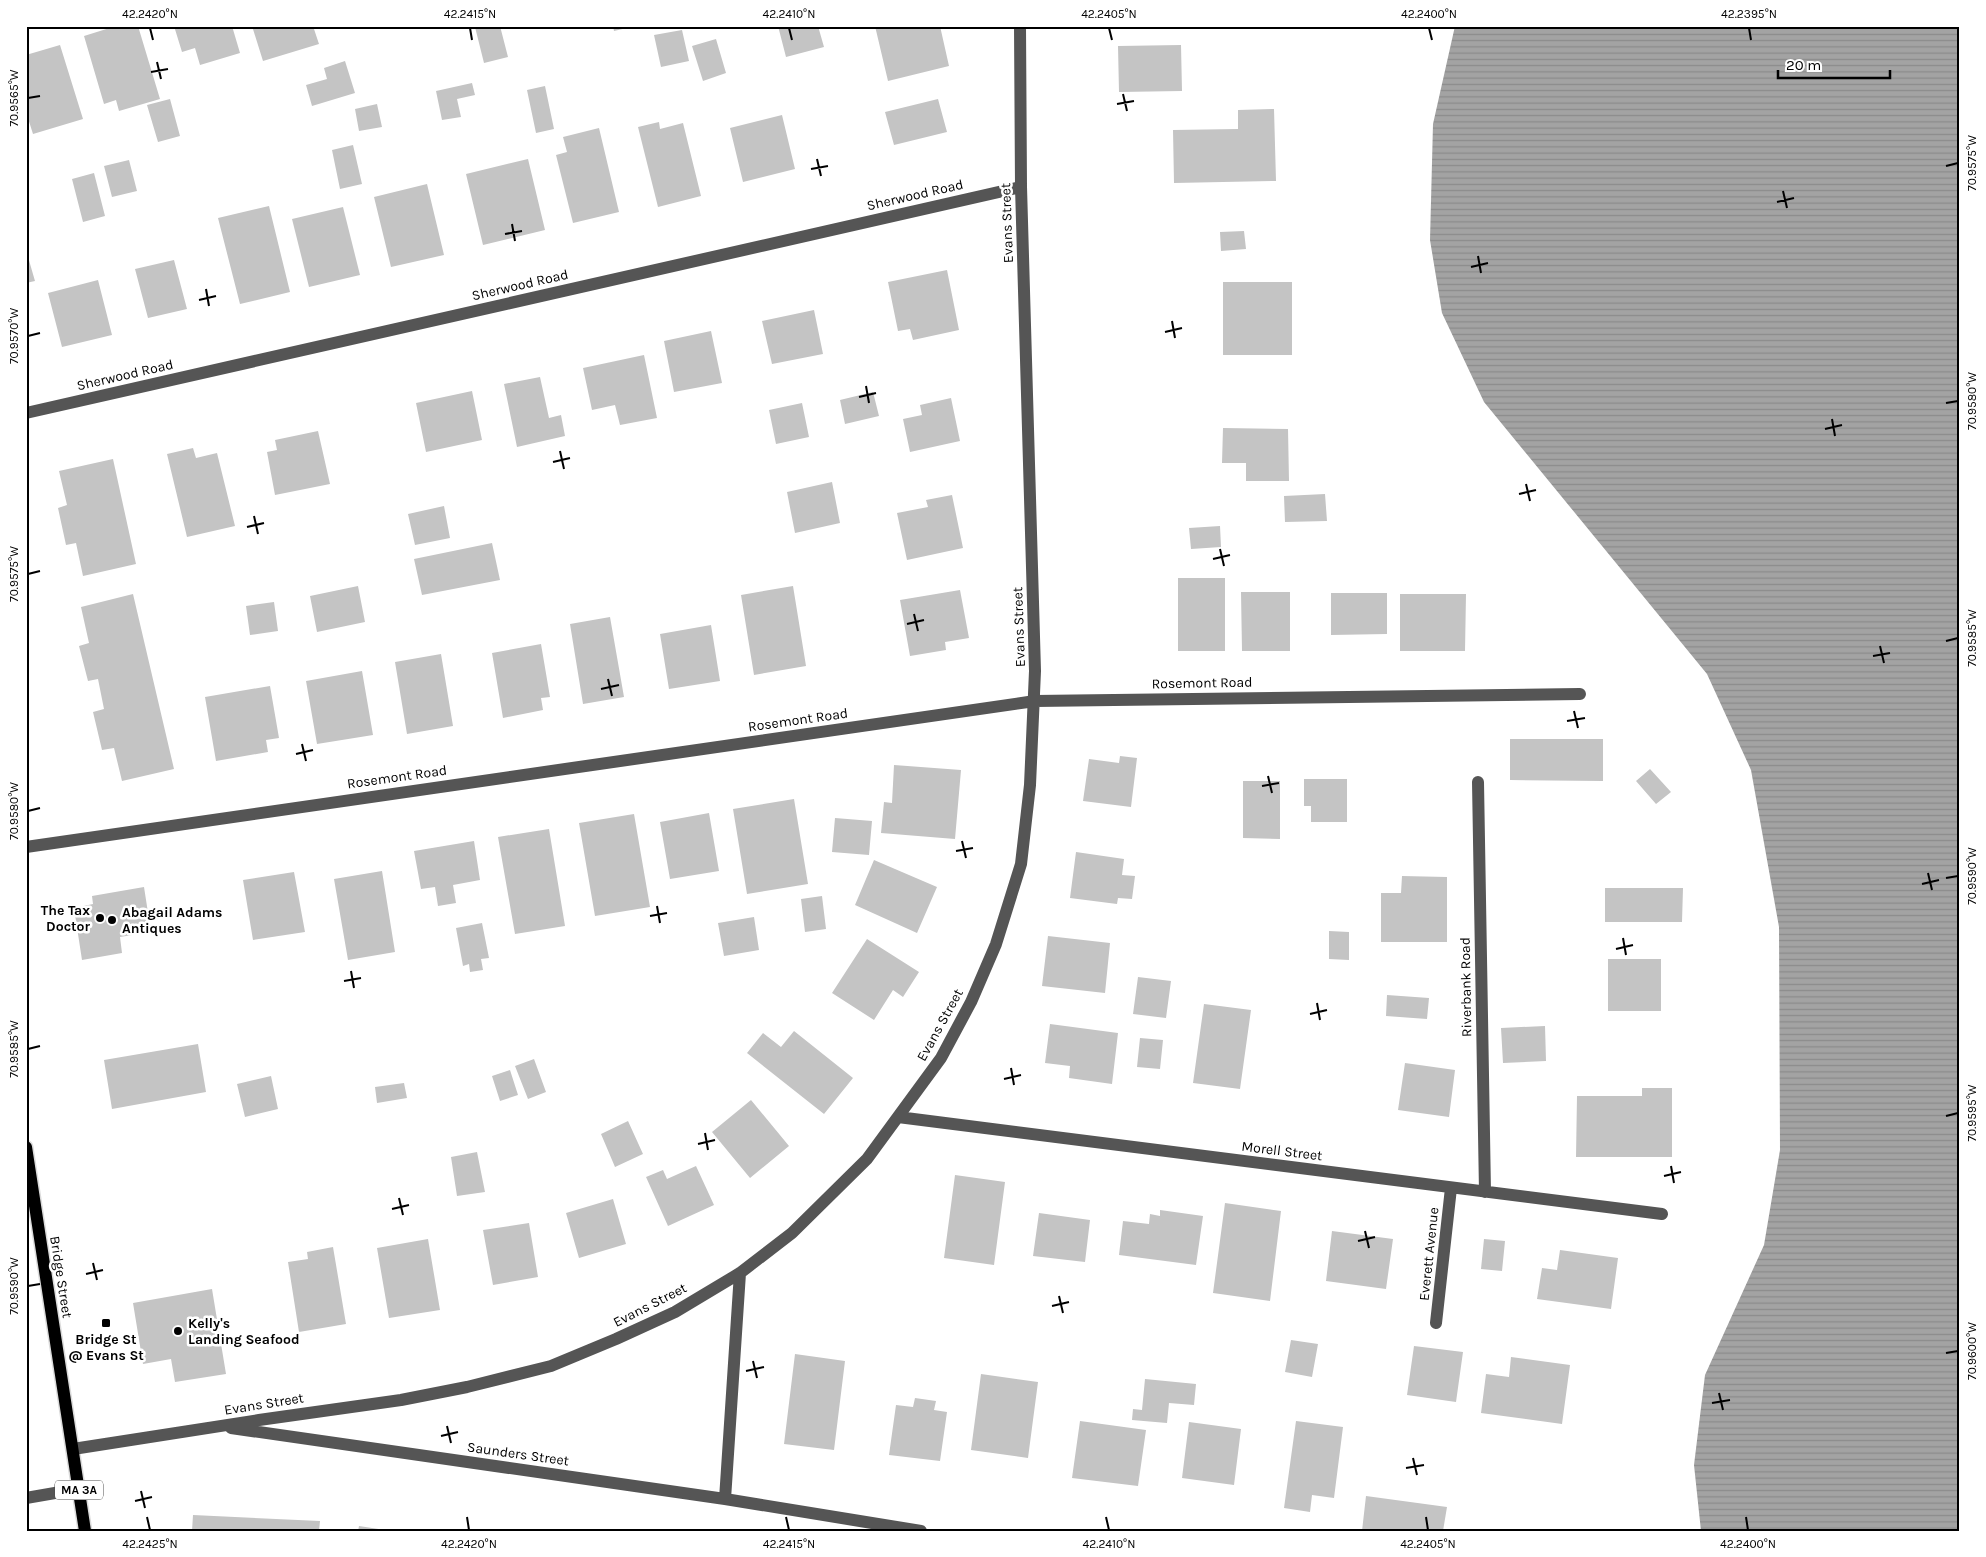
<svg xmlns="http://www.w3.org/2000/svg" width="1986" height="1557" font-family="Karla,sans-serif">
  <style>
    .water { fill: url(#water-rules) }
    .building { fill: #c4c4c4 }
    .lines { fill: none; stroke-linecap: round; stroke-linejoin: round }
    .major-casing { stroke: #dbdbdb; stroke-width: 15 }
    .minor { stroke: #555; stroke-width: 12 }
    .major { stroke: #000; stroke-width: 12 }
    .ticks { fill: none; stroke: #000; stroke-width: 2 }
    .poi-dot { fill: #000; stroke: #fff; stroke-width: 2 }
    .labels { text-anchor: middle; dominant-baseline: central; stroke-width: 5; stroke-linejoin: round; paint-order: stroke }
    .shield { fill: #fff; stroke: #4c4c4c; stroke-width: 1 }
    .shield-label { font-size: 12px; font-weight: bold; fill: #000 }
    .street-label { font-size: 14px; fill: #000; stroke: #fff }
    .poi-label { font-size: 14px; font-weight: bold; fill: #000; stroke: #fff; text-anchor: start }
    .neatline { fill: none; stroke: #000; stroke-width: 2 }
    .ticks-label { font-size: 12px; text-anchor: middle; fill: #000 }
  </style>
  <defs>
    <pattern id="water-rules" width="6" height="5" patternUnits="userSpaceOnUse" patternTransform="scale(1.25)"><rect width="6" height="5" fill="#a3a3a3"/><path d="M0 2.5h6" fill="none" stroke="#8b8b8b"/></pattern>
  </defs>
  <rect width="100%" height="100%" fill="#fff"/>
  <path class="water" d="M 1455,26 L 1960,26 L 1960,1531 L 1701,1531 L 1694,1465 L 1705,1375 L 1764,1245 L 1780,1150 L 1779,927 L 1751,770 L 1707,674 L 1484,402 L 1442,313 L 1430,240 L 1433,124 Z"/>
  <path class="building" d="M 116,26 L 138,26 L 160,99 L 119,111 L 116,100 L 104,104 L 84,36 Z
    M 174,26 L 232,26 L 240,53 L 200,65 L 195,48 L 182,52 Z
    M 252,26 L 313,26 L 319,44 L 263,61 Z
    M 478,26 L 500,26 L 508,57 L 484,63 L 475,27 Z
    M 613,26 L 631,26 L 631,27 L 614,31 Z
    M 778,26 L 818,26 L 824,47 L 786,57 Z
    M 875,26 L 940,26 L 949,66 L 888,81 Z
    M 682,30 L 689,61 L 661,67 L 654,35 Z
    M 716,39 L 726,73 L 703,81 L 692,46 Z
    M 60,45 L 83,119 L 33,134 L 26,112 L 26,55 Z
    M 1181,45 L 1182,91 L 1119,92 L 1118,46 Z
    M 345,61 L 355,93 L 312,106 L 306,85 L 327,79 L 324,68 Z
    M 472,83 L 475,95 L 457,99 L 461,117 L 442,120 L 436,91 Z
    M 545,86 L 554,129 L 536,133 L 527,90 Z
    M 170,99 L 180,136 L 158,142 L 147,105 Z
    M 938,99 L 947,132 L 894,145 L 885,112 Z
    M 377,104 L 382,127 L 359,131 L 355,109 Z
    M 1274,109 L 1276,181 L 1174,183 L 1173,130 L 1238,129 L 1238,110 Z
    M 782,115 L 795,169 L 743,182 L 730,128 Z
    M 659,122 L 660,129 L 683,123 L 701,196 L 658,207 L 638,127 Z
    M 599,128 L 619,212 L 573,223 L 556,155 L 567,152 L 563,137 Z
    M 353,145 L 362,184 L 340,189 L 332,150 Z
    M 528,159 L 545,230 L 483,245 L 466,174 Z
    M 129,160 L 137,191 L 112,197 L 104,166 Z
    M 94,173 L 105,216 L 83,222 L 72,179 Z
    M 427,184 L 444,255 L 391,267 L 374,197 Z
    M 269,206 L 290,292 L 240,304 L 218,218 Z
    M 343,207 L 360,275 L 309,287 L 292,219 Z
    M 1244,231 L 1246,249 L 1221,251 L 1220,232 Z
    M 26,250 L 35,281 L 26,283 Z
    M 174,260 L 187,309 L 148,318 L 135,269 Z
    M 947,270 L 959,330 L 913,340 L 910,329 L 898,331 L 888,282 Z
    M 98,280 L 112,335 L 62,347 L 48,293 Z
    M 1223,282 L 1292,282 L 1292,355 L 1223,355 Z
    M 814,310 L 823,354 L 772,364 L 762,321 Z
    M 711,331 L 722,383 L 674,392 L 664,341 Z
    M 644,355 L 657,418 L 620,425 L 615,405 L 592,410 L 583,368 Z
    M 540,377 L 549,418 L 561,415 L 565,436 L 517,447 L 504,384 Z
    M 472,391 L 482,440 L 426,452 L 416,403 Z
    M 873,392 L 879,416 L 845,424 L 840,400 Z
    M 951,398 L 960,441 L 910,452 L 903,419 L 922,415 L 920,405 Z
    M 802,403 L 809,437 L 776,444 L 769,410 Z
    M 1223,428 L 1288,429 L 1289,481 L 1246,481 L 1246,463 L 1222,463 Z
    M 318,431 L 330,484 L 275,495 L 267,452 L 277,450 L 275,440 Z
    M 193,448 L 196,458 L 217,453 L 235,526 L 187,537 L 167,454 Z
    M 113,459 L 136,564 L 83,576 L 76,543 L 66,545 L 58,508 L 67,505 L 59,471 Z
    M 832,482 L 840,523 L 795,533 L 787,492 Z
    M 1325,494 L 1327,521 L 1285,522 L 1284,496 Z
    M 952,495 L 963,548 L 907,560 L 897,513 L 928,507 L 926,500 Z
    M 444,506 L 450,538 L 415,545 L 408,514 Z
    M 1220,526 L 1221,547 L 1191,549 L 1189,528 Z
    M 492,543 L 500,580 L 422,595 L 414,559 Z
    M 1178,578 L 1225,578 L 1225,651 L 1178,651 Z
    M 358,586 L 365,622 L 317,632 L 310,596 Z
    M 793,586 L 806,666 L 754,675 L 741,595 Z
    M 960,590 L 969,638 L 945,642 L 946,650 L 910,656 L 900,600 Z
    M 1241,592 L 1290,592 L 1290,651 L 1242,651 Z
    M 1331,593 L 1387,593 L 1387,634 L 1331,635 Z
    M 133,594 L 174,769 L 122,781 L 114,748 L 102,750 L 93,712 L 104,709 L 98,679 L 88,681 L 79,646 L 89,643 L 81,607 Z
    M 1400,594 L 1466,594 L 1465,651 L 1400,651 Z
    M 274,602 L 278,631 L 250,635 L 246,606 Z
    M 610,617 L 624,697 L 583,704 L 570,624 Z
    M 711,625 L 720,681 L 669,689 L 660,634 Z
    M 541,644 L 550,697 L 541,698 L 543,710 L 503,718 L 492,653 Z
    M 441,654 L 453,726 L 407,734 L 395,662 Z
    M 362,671 L 373,735 L 317,744 L 306,681 Z
    M 270,686 L 279,738 L 266,740 L 268,752 L 216,761 L 205,697 Z
    M 1510,739 L 1603,739 L 1603,781 L 1510,780 Z
    M 1120,756 L 1137,758 L 1131,807 L 1083,801 L 1089,759 L 1119,763 Z
    M 894,765 L 961,770 L 955,839 L 881,833 L 884,802 L 892,803 Z
    M 1650,769 L 1671,792 L 1656,804 L 1636,781 Z
    M 1304,779 L 1347,779 L 1347,822 L 1311,822 L 1311,806 L 1304,806 Z
    M 1243,781 L 1280,781 L 1280,839 L 1243,838 Z
    M 794,799 L 808,884 L 747,894 L 733,809 Z
    M 709,813 L 719,871 L 670,879 L 660,822 Z
    M 634,814 L 650,907 L 595,916 L 579,823 Z
    M 835,818 L 872,821 L 869,855 L 832,852 Z
    M 549,829 L 565,926 L 515,934 L 498,837 Z
    M 474,841 L 480,880 L 453,885 L 456,903 L 438,906 L 435,887 L 421,889 L 414,851 Z
    M 1076,852 L 1124,859 L 1122,875 L 1135,876 L 1132,899 L 1118,898 L 1117,904 L 1070,898 Z
    M 874,860 L 937,887 L 917,933 L 855,905 Z
    M 382,871 L 395,952 L 348,960 L 334,879 Z
    M 294,872 L 305,932 L 253,940 L 243,880 Z
    M 1402,876 L 1447,877 L 1447,942 L 1381,942 L 1381,893 L 1401,893 Z
    M 144,887 L 151,932 L 120,937 L 122,953 L 82,960 L 74,908 L 93,904 L 92,896 Z
    M 1605,888 L 1683,888 L 1682,922 L 1605,922 Z
    M 822,896 L 826,929 L 805,932 L 801,899 Z
    M 754,917 L 759,950 L 724,956 L 718,923 Z
    M 482,923 L 489,958 L 481,959 L 483,970 L 470,972 L 469,964 L 463,966 L 456,928 Z
    M 1329,931 L 1349,932 L 1349,960 L 1329,959 Z
    M 1048,936 L 1110,943 L 1105,993 L 1042,986 Z
    M 867,939 L 919,972 L 903,997 L 893,990 L 874,1020 L 832,993 Z
    M 1608,959 L 1661,959 L 1661,1011 L 1608,1011 Z
    M 1138,977 L 1171,981 L 1166,1018 L 1133,1014 Z
    M 1387,995 L 1429,998 L 1427,1019 L 1386,1016 Z
    M 1204,1004 L 1251,1010 L 1240,1089 L 1193,1083 Z
    M 1050,1024 L 1118,1033 L 1112,1084 L 1069,1078 L 1070,1066 L 1045,1063 Z
    M 1545,1026 L 1546,1061 L 1503,1063 L 1501,1028 Z
    M 794,1031 L 853,1078 L 824,1114 L 747,1053 L 763,1033 L 781,1047 Z
    M 1140,1038 L 1163,1040 L 1160,1069 L 1137,1067 Z
    M 198,1044 L 206,1092 L 112,1109 L 104,1060 Z
    M 534,1059 L 546,1092 L 528,1099 L 515,1066 Z
    M 1405,1063 L 1455,1070 L 1449,1117 L 1398,1110 Z
    M 510,1070 L 518,1095 L 500,1101 L 492,1076 Z
    M 271,1076 L 278,1109 L 245,1117 L 237,1084 Z
    M 404,1083 L 407,1098 L 377,1103 L 375,1087 Z
    M 1642,1088 L 1672,1088 L 1672,1157 L 1576,1157 L 1577,1096 L 1642,1096 Z
    M 751,1100 L 789,1146 L 750,1178 L 712,1132 Z
    M 628,1121 L 643,1154 L 615,1167 L 601,1134 Z
    M 477,1152 L 485,1192 L 457,1196 L 451,1157 Z
    M 696,1166 L 714,1205 L 668,1226 L 646,1177 L 663,1170 L 667,1179 Z
    M 955,1175 L 1005,1182 L 994,1265 L 944,1258 Z
    M 613,1199 L 626,1244 L 579,1258 L 566,1213 Z
    M 1225,1203 L 1281,1211 L 1270,1301 L 1213,1293 Z
    M 1160,1210 L 1203,1216 L 1196,1265 L 1119,1255 L 1123,1221 L 1149,1224 L 1150,1214 L 1160,1216 Z
    M 1039,1213 L 1090,1220 L 1085,1262 L 1033,1256 Z
    M 529,1223 L 538,1277 L 493,1285 L 483,1230 Z
    M 1332,1231 L 1393,1239 L 1386,1289 L 1326,1281 Z
    M 428,1239 L 440,1310 L 389,1318 L 377,1248 Z
    M 1484,1239 L 1505,1241 L 1502,1271 L 1481,1269 Z
    M 333,1247 L 346,1324 L 299,1332 L 288,1262 L 308,1259 L 307,1252 Z
    M 1560,1250 L 1618,1258 L 1611,1309 L 1537,1299 L 1542,1268 L 1557,1270 Z
    M 212,1289 L 226,1374 L 175,1382 L 171,1359 L 143,1364 L 133,1303 Z
    M 1291,1340 L 1318,1344 L 1312,1377 L 1285,1372 Z
    M 1414,1346 L 1463,1352 L 1456,1402 L 1407,1395 Z
    M 795,1354 L 845,1361 L 834,1450 L 784,1444 Z
    M 1511,1357 L 1570,1365 L 1562,1424 L 1481,1413 L 1486,1374 L 1509,1377 Z
    M 981,1374 L 1038,1382 L 1028,1458 L 971,1450 Z
    M 1145,1379 L 1196,1384 L 1194,1405 L 1169,1403 L 1167,1423 L 1132,1420 L 1133,1409 L 1142,1410 Z
    M 915,1398 L 936,1401 L 934,1410 L 947,1412 L 940,1461 L 889,1455 L 896,1405 L 913,1407 Z
    M 1080,1421 L 1146,1430 L 1138,1486 L 1072,1478 Z
    M 1296,1421 L 1343,1427 L 1334,1498 L 1312,1495 L 1310,1512 L 1284,1508 Z
    M 1189,1422 L 1241,1429 L 1234,1485 L 1182,1478 Z
    M 1366,1496 L 1447,1507 L 1443,1531 L 1362,1531 Z
    M 193,1515 L 320,1521 L 319,1531 L 192,1531 Z
    M 359,1526 L 385,1530 L 385,1531 L 358,1531 Z"/>
  <g class="lines">
    <g class="major-casing">
      <path id="major" d="M 26,1147 L 85,1531"/>
    </g>
    <path class="minor" d="M 26,413 L 1021,187
      M 1478,782 L 1485,1192
      M 26,847 L 1035,701 L 1580,694
      M 898,1117 L 1662,1214
      M 1436,1323 L 1451,1188
      M 231,1428 L 725,1499 L 921,1531
      M 73,1449 L 259,1420 L 401,1400 L 467,1387 L 551,1366 L 616,1339 L 675,1312 L 740,1273 L 792,1233 L 867,1159 L 941,1058 L 971,1002 L 996,944 L 1021,864 L 1030,785 L 1035,671 L 1021,187 L 1020,26
      M 26,1498 L 78,1489
      M 725,1499 L 740,1273"/>
    <use href="#major" class="major"/>
  </g>
  <path class="ticks" d="M 150,28 L 153,40M 470,28 L 472,40M 789,28 L 792,40M 1109,28 L 1112,40M 1429,28 L 1432,40M 1749,28 L 1751,40M 157,62 L 161,79M 151,72 L 168,69M 1123,94 L 1127,111M 28,98 L 40,96M 1117,104 L 1134,101M 817,159 L 821,176M 1946,166 L 1958,163M 811,169 L 828,166M 1783,191 L 1787,208M 1777,202 L 1794,198M 512,224 L 515,241M 505,234 L 522,231M 1478,256 L 1481,273M 1471,267 L 1488,263M 206,289 L 209,306M 199,300 L 216,296M 1172,321 L 1175,338M 1165,332 L 1182,328M 28,336 L 40,333M 866,386 L 869,403M 859,397 L 876,393M 1946,403 L 1958,401M 1832,419 L 1835,436M 1825,429 L 1842,425M 560,451 L 564,469M 553,462 L 570,458M 1526,484 L 1530,501M 1519,494 L 1536,490M 254,516 L 258,534M 247,527 L 264,523M 1220,549 L 1224,566M 1213,559 L 1230,555M 28,574 L 40,571M 914,614 L 918,631M 907,624 L 924,620M 1946,641 L 1958,638M 1880,646 L 1884,663M 1873,656 L 1890,653M 608,679 L 612,696M 601,689 L 619,685M 1574,711 L 1578,728M 1567,721 L 1585,718M 302,744 L 306,761M 296,754 L 313,750M 1268,776 L 1272,793M 1262,786 L 1279,783M 28,811 L 40,808M 962,841 L 966,858M 956,851 L 973,848M 1928,873 L 1932,890M 1946,878 L 1958,876M 1922,884 L 1939,880M 657,906 L 660,923M 650,916 L 667,913M 1623,938 L 1626,955M 1616,949 L 1633,945M 351,971 L 354,988M 344,981 L 361,978M 1317,1003 L 1320,1020M 1310,1014 L 1327,1010M 28,1049 L 40,1046M 1011,1068 L 1014,1085M 1004,1079 L 1021,1075M 1946,1116 L 1958,1113M 705,1133 L 708,1150M 698,1144 L 715,1140M 1671,1166 L 1674,1183M 1664,1176 L 1681,1172M 399,1198 L 403,1215M 392,1209 L 409,1205M 1365,1231 L 1369,1248M 1358,1241 L 1375,1237M 93,1263 L 97,1280M 86,1274 L 103,1270M 28,1286 L 40,1284M 1059,1296 L 1063,1313M 1052,1306 L 1069,1302M 1946,1353 L 1958,1351M 753,1361 L 757,1378M 746,1371 L 764,1367M 1719,1393 L 1723,1410M 1712,1403 L 1730,1400M 447,1426 L 451,1443M 441,1436 L 458,1432M 1413,1458 L 1417,1475M 1406,1468 L 1424,1465M 141,1491 L 145,1508M 135,1501 L 152,1497M 147,1517 L 150,1530M 467,1517 L 469,1530M 786,1517 L 789,1530M 1106,1517 L 1109,1530M 1426,1517 L 1428,1530M 1746,1517 L 1748,1530"/>
  <g class="poi-dot">
    <circle cx="100" cy="918" r="5"/>
    <circle cx="112" cy="920" r="5"/>
    <rect x="101" y="1318" width="10" height="10" rx="2.5"/>
    <circle cx="178" cy="1331" r="5"/>
  </g>
  <g class="labels">
    <rect class="shield" x="55" y="1480.5" width="48" height="19" rx="4"/>
    <g class="shield-label">
      <text x="79" y="1490">MA 3A</text>
    </g>
    <g class="street-label">
      <text transform="translate(915 195) rotate(-13)">Sherwood Road</text>
      <text transform="translate(1007 223) rotate(-92)">Evans Street</text>
      <text transform="translate(520 285) rotate(-13)">Sherwood Road</text>
      <text transform="translate(125 375) rotate(-13)">Sherwood Road</text>
      <text transform="translate(1019 627) rotate(-92)">Evans Street</text>
      <text transform="translate(1202 683) rotate(-1)">Rosemont Road</text>
      <text transform="translate(798 720) rotate(-8)">Rosemont Road</text>
      <text transform="translate(397 777) rotate(-8)">Rosemont Road</text>
      <text transform="translate(1466 987) rotate(-91)">Riverbank Road</text>
      <text transform="translate(940 1025) rotate(-61)">Evans Street</text>
      <text transform="translate(1282 1151) rotate(7)">Morell Street</text>
      <text transform="translate(1429 1254) rotate(-84)">Everett Avenue</text>
      <text transform="translate(61 1277) rotate(81)">Bridge Street</text>
      <text transform="translate(650 1305) rotate(-27)">Evans Street</text>
      <text transform="translate(264 1404) rotate(-9)">Evans Street</text>
      <text transform="translate(518 1454) rotate(8)">Saunders Street</text>
    </g>
    <g class="poi-label">
      <text x="90" y="910" text-anchor="end">The Tax<tspan x="90" dy="16">Doctor</tspan></text>
      <text x="122" y="912">Abagail Adams<tspan x="122" dy="16">Antiques</tspan></text>
      <text x="188" y="1323">Kelly's<tspan x="188" dy="16">Landing Seafood</tspan></text>
      <text x="106" y="1339" text-anchor="middle">Bridge St<tspan x="106" dy="16">@ Evans St</tspan></text>
    </g>
  </g>
  <rect width="1986" height="1557" fill="none" stroke="#ffffff" stroke-width="55"/>
  <path d="M1778 70v8h112v-8" fill="none" stroke="#000000" stroke-width="2.5"/>
  <text x="1786" y="70" font-size="15" fill="#000000" stroke="#ffffff" stroke-width="4" paint-order="stroke">20 m</text>
  <rect x="28" y="28" width="1930" height="1502" class="neatline"/>
  <g class="ticks-label">
    <text x="150" y="18">42.2420°N</text>
    <text x="470" y="18">42.2415°N</text>
    <text x="789" y="18">42.2410°N</text>
    <text x="1109" y="18">42.2405°N</text>
    <text x="1429" y="18">42.2400°N</text>
    <text x="1749" y="18">42.2395°N</text>
    <text transform="translate(14 98) rotate(-90)" y="4">70.9565°W</text>
    <text transform="translate(1972 163) rotate(-90)" y="4">70.9575°W</text>
    <text transform="translate(14 336) rotate(-90)" y="4">70.9570°W</text>
    <text transform="translate(1972 401) rotate(-90)" y="4">70.9580°W</text>
    <text transform="translate(14 574) rotate(-90)" y="4">70.9575°W</text>
    <text transform="translate(1972 638) rotate(-90)" y="4">70.9585°W</text>
    <text transform="translate(14 811) rotate(-90)" y="4">70.9580°W</text>
    <text transform="translate(1972 876) rotate(-90)" y="4">70.9590°W</text>
    <text transform="translate(14 1049) rotate(-90)" y="4">70.9585°W</text>
    <text transform="translate(1972 1113) rotate(-90)" y="4">70.9595°W</text>
    <text transform="translate(14 1286) rotate(-90)" y="4">70.9590°W</text>
    <text transform="translate(1972 1351) rotate(-90)" y="4">70.9600°W</text>
    <text x="150" y="1548">42.2425°N</text>
    <text x="469" y="1548">42.2420°N</text>
    <text x="789" y="1548">42.2415°N</text>
    <text x="1109" y="1548">42.2410°N</text>
    <text x="1428" y="1548">42.2405°N</text>
    <text x="1748" y="1548">42.2400°N</text>
  </g>
</svg>
